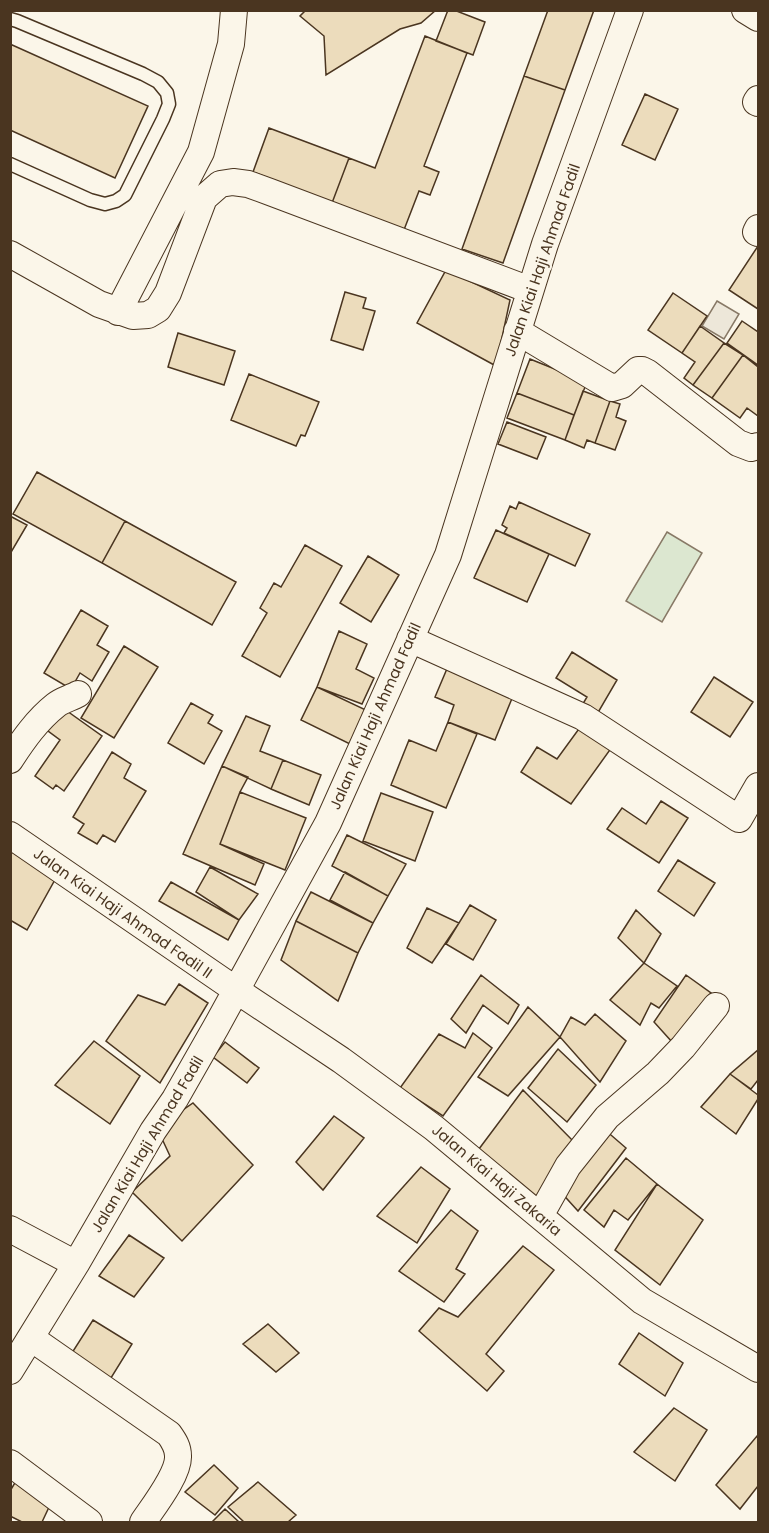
<svg xmlns="http://www.w3.org/2000/svg" width="769" height="1533" font-family="Poppins,sans-serif">
  <style>
    .green { fill: #dce7d0; stroke: #887966; stroke-width: 1.5 }
    .parking { fill: #ede7d9; stroke: #887966; stroke-width: 1.5 }
    .building { fill: #ecdcbc; stroke: #4a3520; stroke-width: 1.5 }
    .lines { fill: none; stroke-linecap: round; stroke-linejoin: round }
    .lane-casing { stroke: #4a3520; stroke-width: 15 }
    .street-casing { stroke: #4a3520; stroke-width: 28 }
    .lane { stroke: #fbf6e9; stroke-width: 12 }
    .street { stroke: #fbf6e9; stroke-width: 26 }
    .labels { text-anchor: middle; dominant-baseline: central; stroke-width: 4.5; stroke-linejoin: round; paint-order: stroke }
    .street-label { font-size: 15px; fill: #4a3520; stroke: #fbf6e9 }
  </style>
  <rect width="100%" height="100%" fill="#fbf6e9"/>
  <path class="green" d="M 667,532 L 702,553 L 662,622 L 626,601 Z"/>
  <path class="parking" d="M 717,301 L 739,314 L 724,339 L 702,326 Z"/>
  <path class="building" d="M 306,10 L 436,10 L 421,23 L 400,29 L 326,75 L 324,36 L 300,16 Z
    M 448,10 L 454,10 L 485,22 L 473,55 L 436,41 Z
    M 548,10 L 594,10 L 565,90 L 524,76 Z
    M 425,36 L 467,53 L 424,166 L 439,172 L 430,195 L 419,191 L 402,235 L 332,203 L 349,158 L 375,168 Z
    M 10,44 L 148,106 L 115,178 L 10,130 Z
    M 524,76 L 565,90 L 503,263 L 462,249 Z
    M 645,94 L 678,109 L 655,160 L 622,145 Z
    M 269,128 L 349,158 L 332,203 L 253,172 Z
    M 758,246 L 758,309 L 729,290 Z
    M 446,270 L 510,300 L 496,366 L 417,323 Z
    M 345,292 L 366,298 L 363,308 L 375,311 L 363,350 L 331,340 Z
    M 673,293 L 707,316 L 682,353 L 648,330 Z
    M 742,321 L 758,332 L 758,365 L 727,343 Z
    M 700,326 L 724,343 L 693,385 L 684,378 L 695,362 L 682,353 Z
    M 178,333 L 235,351 L 224,385 L 168,367 Z
    M 724,343 L 743,355 L 712,398 L 693,385 Z
    M 743,355 L 758,367 L 758,416 L 747,408 L 740,418 L 712,398 Z
    M 530,359 L 587,382 L 574,415 L 517,393 Z
    M 249,374 L 319,402 L 305,436 L 301,435 L 296,446 L 231,420 Z
    M 583,391 L 610,401 L 595,443 L 587,440 L 584,448 L 565,440 Z
    M 517,393 L 574,415 L 565,440 L 507,418 Z
    M 610,401 L 620,404 L 616,417 L 626,421 L 615,450 L 595,443 Z
    M 507,422 L 546,437 L 537,459 L 498,444 Z
    M 37,472 L 125,521 L 102,563 L 13,514 Z
    M 519,502 L 590,534 L 575,566 L 504,533 L 507,528 L 502,525 L 510,506 L 516,509 Z
    M 10,516 L 27,525 L 10,554 Z
    M 125,521 L 236,582 L 212,625 L 102,563 Z
    M 496,530 L 549,554 L 527,602 L 474,578 Z
    M 305,545 L 342,566 L 280,677 L 242,656 L 267,613 L 260,608 L 274,583 L 281,587 Z
    M 368,556 L 399,575 L 371,622 L 340,603 Z
    M 81,610 L 108,626 L 97,645 L 109,652 L 92,681 L 80,673 L 71,689 L 44,673 Z
    M 339,631 L 367,644 L 356,669 L 374,678 L 362,704 L 317,687 Z
    M 124,646 L 158,667 L 114,738 L 81,718 Z
    M 572,652 L 617,680 L 596,716 L 581,707 L 587,697 L 556,678 Z
    M 449,664 L 515,691 L 495,740 L 448,722 L 454,705 L 435,697 Z
    M 714,677 L 753,702 L 730,737 L 691,712 Z
    M 317,687 L 368,711 L 352,745 L 301,720 Z
    M 191,703 L 213,715 L 208,723 L 222,731 L 204,764 L 168,743 Z
    M 60,706 L 102,736 L 64,791 L 56,785 L 53,789 L 35,776 L 60,740 L 44,728 Z
    M 246,716 L 270,726 L 260,751 L 283,760 L 271,789 L 222,766 Z
    M 448,722 L 477,734 L 446,808 L 391,785 L 409,740 L 436,751 Z
    M 581,726 L 612,747 L 571,804 L 521,772 L 537,747 L 557,759 Z
    M 112,752 L 131,764 L 124,778 L 146,791 L 115,842 L 103,835 L 97,844 L 78,833 L 84,824 L 73,817 Z
    M 283,760 L 321,775 L 309,805 L 271,789 Z
    M 222,766 L 248,777 L 240,792 L 220,844 L 264,864 L 255,885 L 183,854 Z
    M 240,792 L 306,818 L 285,870 L 220,844 Z
    M 381,793 L 433,812 L 415,861 L 363,841 Z
    M 661,801 L 688,818 L 659,863 L 607,829 L 622,808 L 646,824 Z
    M 347,835 L 406,864 L 388,896 L 332,866 Z
    M 10,851 L 57,876 L 27,930 L 10,920 Z
    M 678,860 L 715,883 L 694,916 L 658,891 Z
    M 210,867 L 258,894 L 239,920 L 196,892 Z
    M 345,872 L 388,896 L 373,923 L 330,900 Z
    M 171,882 L 239,920 L 228,940 L 159,901 Z
    M 311,892 L 373,923 L 358,953 L 296,921 Z
    M 470,905 L 496,920 L 473,960 L 446,944 Z
    M 427,908 L 459,923 L 432,963 L 407,948 Z
    M 636,910 L 661,934 L 644,963 L 618,938 Z
    M 296,921 L 358,953 L 338,1001 L 281,960 Z
    M 644,963 L 677,986 L 659,1008 L 651,1003 L 640,1025 L 610,1000 Z
    M 481,975 L 519,1005 L 508,1024 L 483,1005 L 466,1033 L 451,1019 Z
    M 686,975 L 711,993 L 673,1043 L 654,1022 Z
    M 179,984 L 208,1003 L 160,1083 L 106,1041 L 138,995 L 165,1005 Z
    M 528,1007 L 560,1037 L 508,1096 L 478,1077 Z
    M 595,1014 L 626,1041 L 600,1082 L 560,1037 L 571,1017 L 585,1025 Z
    M 473,1033 L 492,1048 L 443,1116 L 400,1088 L 439,1034 L 465,1048 Z
    M 94,1041 L 140,1076 L 110,1124 L 55,1085 Z
    M 225,1042 L 259,1068 L 247,1083 L 213,1057 Z
    M 558,1049 L 596,1085 L 567,1122 L 528,1088 Z
    M 758,1050 L 758,1080 L 751,1089 L 730,1074 Z
    M 730,1074 L 758,1095 L 758,1099 L 736,1134 L 701,1107 Z
    M 523,1090 L 577,1145 L 537,1206 L 476,1153 Z
    M 193,1103 L 253,1165 L 182,1241 L 132,1192 L 170,1156 L 157,1128 Z
    M 334,1116 L 364,1138 L 323,1190 L 296,1162 Z
    M 604,1129 L 626,1148 L 578,1211 L 558,1189 Z
    M 626,1158 L 657,1184 L 628,1220 L 614,1210 L 604,1227 L 584,1210 Z
    M 421,1167 L 450,1189 L 417,1243 L 377,1216 Z
    M 657,1184 L 703,1220 L 660,1285 L 615,1250 Z
    M 451,1210 L 478,1231 L 456,1269 L 465,1274 L 444,1302 L 399,1271 Z
    M 129,1235 L 164,1258 L 134,1297 L 99,1276 Z
    M 523,1246 L 554,1270 L 486,1354 L 504,1371 L 487,1391 L 419,1331 L 439,1308 L 458,1317 Z
    M 93,1320 L 132,1344 L 106,1386 L 68,1359 Z
    M 268,1324 L 299,1353 L 276,1372 L 243,1344 Z
    M 639,1333 L 683,1363 L 665,1396 L 619,1364 Z
    M 674,1408 L 707,1430 L 675,1481 L 634,1452 Z
    M 757,1436 L 758,1438 L 758,1486 L 740,1509 L 716,1485 Z
    M 214,1465 L 238,1488 L 215,1515 L 185,1492 Z
    M 16,1481 L 50,1505 L 42,1522 L 22,1522 L 10,1516 L 10,1491 Z
    M 258,1482 L 296,1515 L 288,1522 L 244,1522 L 228,1507 Z
    M 225,1509 L 239,1522 L 212,1522 Z"/>
  <g class="lines">
    <g class="lane-casing">
      <path id="lane" d="M 10,19 L 17,21 L 143,74 L 158,82 L 167,93 L 169,104 L 163,119 L 125,195 L 116,201 L 105,204 L 90,200 L 10,164"/>
    </g>
    <g class="street-casing">
      <path id="street" d="M 745,10 L 758,18
        M 758,99 L 756,102 L 758,103
        M 758,228 L 756,232 L 758,233
        M 10,254 L 99,304 L 133,316 L 148,315 L 158,309 L 168,293 L 204,198 L 220,184 L 233,182 L 248,184 L 270,192 L 530,290
        M 118,312 L 201,152 L 231,44 L 234,10
        M 517,331 L 612,388 L 622,385 L 638,370 L 642,370 L 648,373 L 738,443 L 751,448 L 758,446
        M 410,639 L 583,717 L 739,819 L 758,786
        M 10,760 C 23,740 37,720 56,705 C 62,700 71,698 78,694
        M 10,835 L 236,990 L 341,1060 L 434,1128 L 642,1301 L 758,1369
        M 540,1216 L 568,1166 L 607,1117 L 658,1073 L 683,1047 L 716,1006
        M 10,1229 L 76,1264
        M 31,1338 L 169,1434 C 174,1441 178,1447 178,1456 C 179,1474 153,1507 143,1522
        M 10,1371 L 76,1264 L 153,1131 L 175,1099 L 216,1027 L 328,823 L 448,555 L 545,244 L 630,10
        M 10,1463 L 89,1522"/>
    </g>
    <use href="#lane" class="lane"/>
    <use href="#street" class="street"/>
  </g>
  <g class="labels">
    <g class="street-label">
      <text transform="translate(542 260) rotate(-71)">Jalan Kiai Haji Ahmad Fadil</text>
      <text transform="translate(375 716) rotate(-66)">Jalan Kiai Haji Ahmad Fadil</text>
      <text transform="translate(123 913) rotate(35)">Jalan Kiai Haji Ahmad Fadil II</text>
      <text transform="translate(147 1144) rotate(-59)">Jalan Kiai Haji Ahmad Fadil</text>
      <text transform="translate(497 1180) rotate(40)">Jalan Kiai Haji Zakaria</text>
    </g>
  </g>
  <rect width="769" height="1533" fill="none" stroke="#4a3520" stroke-width="24"/>
</svg>
